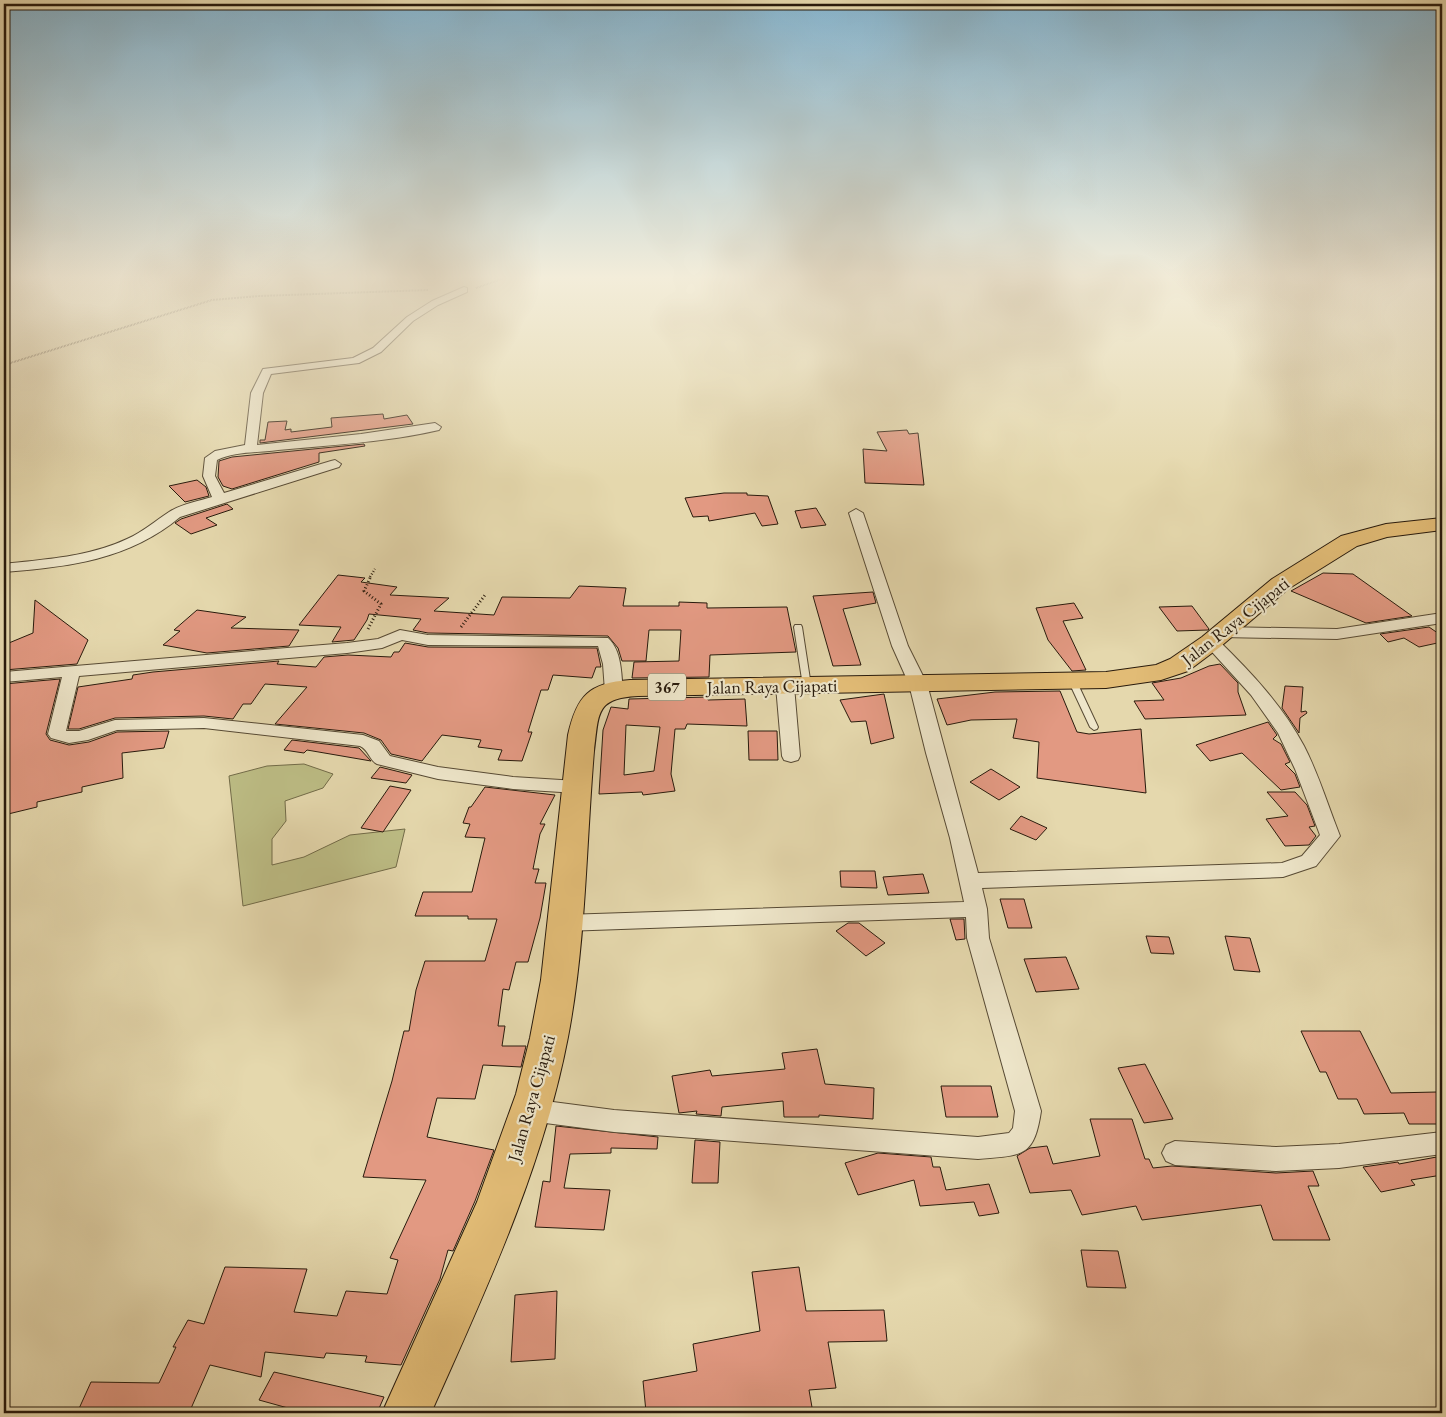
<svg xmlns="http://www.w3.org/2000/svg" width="1446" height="1417" font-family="'EB Garamond',serif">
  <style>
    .green { fill: #bcbc84; stroke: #726b48 }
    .building { fill: #e29982; stroke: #281a0c; fill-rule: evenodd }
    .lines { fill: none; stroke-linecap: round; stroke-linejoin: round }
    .service-casing { stroke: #574a34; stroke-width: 2 }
    .minor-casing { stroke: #574a34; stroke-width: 2 }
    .primary-casing { stroke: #281a0c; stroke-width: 2 }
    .path-far2 { stroke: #281a0c; stroke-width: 2; stroke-dasharray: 0.5 1; stroke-linecap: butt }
    .path-far1 { stroke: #281a0c; stroke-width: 2.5; stroke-dasharray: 1 2; stroke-linecap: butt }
    .path { stroke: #281a0c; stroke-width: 3; stroke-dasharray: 1 2.5; stroke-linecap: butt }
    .service { fill: #eee6ca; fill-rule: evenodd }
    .minor { fill: #eee6ca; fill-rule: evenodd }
    .primary { fill: #e2bc76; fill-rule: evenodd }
    .labels { text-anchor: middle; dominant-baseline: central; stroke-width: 4.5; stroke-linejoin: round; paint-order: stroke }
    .shield { fill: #eee6ca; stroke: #635745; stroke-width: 1 }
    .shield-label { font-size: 16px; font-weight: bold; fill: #281a0c }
    .street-label { font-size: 18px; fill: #281a0c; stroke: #eee6ca }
  </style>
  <rect width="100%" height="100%" fill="#e5d8ad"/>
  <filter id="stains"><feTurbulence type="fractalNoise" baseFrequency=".004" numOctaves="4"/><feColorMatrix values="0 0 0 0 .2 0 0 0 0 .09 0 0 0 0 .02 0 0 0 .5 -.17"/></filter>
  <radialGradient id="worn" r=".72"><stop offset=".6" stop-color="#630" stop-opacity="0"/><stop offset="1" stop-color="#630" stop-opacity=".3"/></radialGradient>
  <path class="green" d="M 304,764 L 333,774 L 323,788 L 285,801 L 286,821 L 272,839 L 272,865 L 304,857 L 350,835 L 405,829 L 396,867 L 243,906 L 229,776 L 267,766 Z"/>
  <path class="building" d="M 383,414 L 384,419 L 407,415 L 413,424 L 260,443 L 260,440 L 265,440 L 268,422 L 287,421 L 285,430 L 291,429 L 291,432 L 332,427 L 331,418 Z
    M 907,430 L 909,434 L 918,433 L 924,485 L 865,483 L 863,449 L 887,451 L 877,432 Z
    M 364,444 L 365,446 L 319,453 L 319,462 L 232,489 L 223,486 L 218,477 L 219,461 L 232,457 Z
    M 197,480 L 206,487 L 209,496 L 185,502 L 169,486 Z
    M 724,493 L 747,493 L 747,495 L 768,496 L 778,524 L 762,526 L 755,513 L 709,521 L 708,516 L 693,517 L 685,498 Z
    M 227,504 L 233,509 L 206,518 L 217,525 L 191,534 L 175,523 L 181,519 Z
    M 816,508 L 826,525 L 801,528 L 795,511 Z
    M 1323,573 L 1353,574 L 1412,616 L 1366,623 L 1291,591 Z
    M 338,575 L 365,578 L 361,582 L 397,587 L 390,595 L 449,598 L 434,611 L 494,615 L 502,597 L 570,598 L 579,586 L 626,588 L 623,606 L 679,606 L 679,602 L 707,603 L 707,608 L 787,607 L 796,652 L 710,655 L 709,677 L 632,678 L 634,662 L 679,661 L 681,630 L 649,630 L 646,661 L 622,661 L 618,648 L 608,636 L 428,633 L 413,630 L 421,619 L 369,614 L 367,620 L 354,640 L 332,642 L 341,627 L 299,625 Z
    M 873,592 L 876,603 L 843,609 L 861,665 L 833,666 L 813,596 Z
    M 35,600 L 88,640 L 77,664 L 4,670 L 4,645 L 33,633 Z
    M 1074,603 L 1083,618 L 1063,621 L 1086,670 L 1072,671 L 1048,640 L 1036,608 Z
    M 1192,606 L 1209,629 L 1208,630 L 1177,631 L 1159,607 Z
    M 197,610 L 246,617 L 231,628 L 299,630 L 289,646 L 207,653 L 163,645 L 180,631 L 174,630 Z
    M 1429,627 L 1442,636 L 1442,642 L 1419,647 L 1404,638 L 1388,642 L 1380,634 Z
    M 405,643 L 428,647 L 597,648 L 601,667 L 596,667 L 592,678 L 553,675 L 548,690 L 541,690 L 528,732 L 532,732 L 522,761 L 498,760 L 502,750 L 478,747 L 481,740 L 442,735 L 422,761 L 391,754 L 381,740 L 364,733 L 275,724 L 307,687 L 265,684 L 251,704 L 243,704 L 233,719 L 204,716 L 115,718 L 79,729 L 68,729 L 78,687 L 132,679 L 133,675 L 153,672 L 279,661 L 277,664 L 316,667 L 324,657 L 348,655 L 391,657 L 394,652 L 399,652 Z
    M 1220,664 L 1238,683 L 1238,692 L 1246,715 L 1145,719 L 1134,701 L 1164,700 L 1152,683 L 1181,678 L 1209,666 Z
    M 60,679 L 46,734 L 50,740 L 69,745 L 89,742 L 117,732 L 169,731 L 164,748 L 122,753 L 123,778 L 82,787 L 82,792 L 37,802 L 37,807 L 4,815 L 4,684 Z
    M 1285,686 L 1303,687 L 1301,712 L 1306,711 L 1307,713 L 1300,718 L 1299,733 L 1282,708 Z
    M 1060,691 L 1077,732 L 1089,734 L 1141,729 L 1146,793 L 1037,778 L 1039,742 L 1013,738 L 1017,719 L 971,720 L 947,725 L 937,699 L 995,692 Z
    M 884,694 L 894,738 L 871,744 L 866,721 L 851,722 L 840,700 Z
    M 708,697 L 708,700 L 745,699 L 747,726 L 687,724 L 685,729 L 675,729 L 671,774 L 675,791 L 643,795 L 642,792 L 599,794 L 603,730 L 611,707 L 628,709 L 629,699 ZM 626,725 L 660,727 L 654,771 L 624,775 Z
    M 1268,722 L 1277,735 L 1273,739 L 1281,744 L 1290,762 L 1285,764 L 1295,774 L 1300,787 L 1281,790 L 1242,753 L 1210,761 L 1196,745 Z
    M 748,731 L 777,731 L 778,760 L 749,760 Z
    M 292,740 L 359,748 L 371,761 L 307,750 L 304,753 L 284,750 Z
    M 380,767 L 412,775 L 406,783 L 371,778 Z
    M 991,769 L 1004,777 L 1020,787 L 999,800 L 970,782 Z
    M 390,786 L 411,790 L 383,832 L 361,828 Z
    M 485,787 L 555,795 L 540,824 L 545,824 L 540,834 L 533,869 L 539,869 L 535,883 L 546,883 L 540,918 L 528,962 L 516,962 L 509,990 L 503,989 L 498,1026 L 505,1026 L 502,1046 L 526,1046 L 521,1067 L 483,1065 L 475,1099 L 437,1098 L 427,1137 L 494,1150 L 475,1201 L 453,1251 L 448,1250 L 440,1279 L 401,1365 L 365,1362 L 367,1356 L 326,1353 L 324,1358 L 265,1352 L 261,1377 L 210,1365 L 189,1413 L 123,1408 L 121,1413 L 77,1413 L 91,1382 L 159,1383 L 176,1347 L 173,1347 L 188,1320 L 204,1324 L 225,1267 L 307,1269 L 294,1312 L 337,1316 L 346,1291 L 387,1294 L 398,1260 L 390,1258 L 426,1180 L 363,1177 L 392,1081 L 404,1031 L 409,1031 L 416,990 L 425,961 L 485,961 L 497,919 L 468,919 L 468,916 L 415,916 L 423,892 L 472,892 L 485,838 L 465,837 L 470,824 L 463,823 L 469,807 L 471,807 Z
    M 1267,792 L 1295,792 L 1307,805 L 1315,826 L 1309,827 L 1316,836 L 1309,845 L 1285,846 L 1266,819 L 1288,816 Z
    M 1021,816 L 1047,828 L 1036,840 L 1010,829 Z
    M 840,871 L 875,871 L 877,888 L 841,887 Z
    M 923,874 L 929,893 L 888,895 L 883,877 Z
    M 1000,899 L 1024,899 L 1032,928 L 1008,928 Z
    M 950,919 L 964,919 L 965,939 L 956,940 Z
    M 848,923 L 859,923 L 885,943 L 866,956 L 836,931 Z
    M 1146,936 L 1169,937 L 1174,954 L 1151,953 Z
    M 1225,936 L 1250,938 L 1260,972 L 1234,970 Z
    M 1066,957 L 1079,989 L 1036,992 L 1024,959 Z
    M 1301,1031 L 1360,1031 L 1391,1093 L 1437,1092 L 1442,1102 L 1442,1124 L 1409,1124 L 1404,1113 L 1364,1114 L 1357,1099 L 1338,1099 L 1326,1072 L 1320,1072 Z
    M 817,1049 L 825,1084 L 874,1088 L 873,1119 L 819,1115 L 819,1117 L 784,1117 L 783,1101 L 722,1107 L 721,1116 L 696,1114 L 697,1111 L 679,1113 L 672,1076 L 710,1070 L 712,1076 L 785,1069 L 782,1053 Z
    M 1145,1064 L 1173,1119 L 1144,1123 L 1118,1068 Z
    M 941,1086 L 991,1086 L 998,1117 L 946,1117 Z
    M 1090,1119 L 1132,1119 L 1145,1159 L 1149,1159 L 1153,1168 L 1172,1166 L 1276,1173 L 1313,1171 L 1319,1186 L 1308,1186 L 1330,1240 L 1273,1240 L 1261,1205 L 1142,1220 L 1136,1206 L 1082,1215 L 1071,1190 L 1030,1193 L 1017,1156 L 1030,1148 L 1047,1146 L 1053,1164 L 1100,1156 Z
    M 556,1126 L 658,1137 L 657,1149 L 611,1148 L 611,1153 L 570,1154 L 564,1188 L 610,1190 L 604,1230 L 535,1227 L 543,1181 L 550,1182 Z
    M 695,1140 L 720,1142 L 718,1183 L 692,1183 Z
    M 878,1153 L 931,1157 L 933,1167 L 940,1167 L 946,1190 L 989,1184 L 999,1213 L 979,1216 L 974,1202 L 920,1206 L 914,1180 L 858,1195 L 845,1163 Z
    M 1442,1156 L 1442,1175 L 1411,1180 L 1415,1185 L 1381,1192 L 1363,1167 L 1398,1162 L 1399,1164 Z
    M 1081,1250 L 1118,1251 L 1126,1288 L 1087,1287 Z
    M 799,1267 L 806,1311 L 884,1310 L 887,1341 L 828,1342 L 836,1388 L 809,1390 L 813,1413 L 677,1413 L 676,1409 L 646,1412 L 643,1381 L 697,1371 L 693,1344 L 760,1331 L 752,1272 Z
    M 557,1291 L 555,1359 L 511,1362 L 515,1295 Z
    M 274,1372 L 354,1390 L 384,1397 L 377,1413 L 306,1413 L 259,1400 Z"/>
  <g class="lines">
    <g class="service-casing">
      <path id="service" d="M 795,625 L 801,625 L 802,627 L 811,686 L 807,689 L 803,686 L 794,627 Z
        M 1072,677 L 1076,680 L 1098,727 L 1097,729 L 1094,730 L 1090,727 L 1068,680 Z"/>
    </g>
    <g class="minor-casing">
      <path id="minor" d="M 464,287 L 467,288 L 467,292 L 438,305 L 413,321 L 381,352 L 359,363 L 271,374 L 263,393 L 257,445 L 361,434 L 435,423 L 441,427 L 439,430 C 389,442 329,445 278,450 C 258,453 235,451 217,460 L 215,476 L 224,493 L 331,461 L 335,460 L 341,464 L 339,467 L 180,517 C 129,560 68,567 4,572 L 4,564 C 46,559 89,557 127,539 C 143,532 155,521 169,512 C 181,504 199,501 212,497 L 203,476 L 205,458 L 215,451 L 245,445 L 251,393 L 263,369 L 353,358 L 373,348 L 407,317 L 432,301 Z
        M 856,509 L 863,513 L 908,646 L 927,684 L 978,873 L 1282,863 L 1302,856 L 1320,835 L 1295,769 L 1278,733 L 1251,695 L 1203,642 L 1205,639 L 1217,639 C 1250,671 1282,705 1304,746 C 1319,775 1328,806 1340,836 L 1316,866 L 1283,877 L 982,888 L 987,909 L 989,938 L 1041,1111 C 1034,1159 1021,1155 978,1159 L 614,1132 L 530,1121 L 521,1118 L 517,1110 L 521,1102 L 530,1099 L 614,1110 L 978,1137 L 1009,1133 L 1013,1128 L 1015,1111 L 967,938 L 966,917 L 564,931 L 556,929 L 553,923 L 556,917 L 564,915 L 964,902 L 950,838 L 926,753 L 909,684 L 892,646 L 849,513 Z
        M 1442,613 L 1442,623 L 1337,639 L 1221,637 L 1215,635 L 1213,632 L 1215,629 L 1221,627 L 1337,629 Z
        M 400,630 L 428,635 L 608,638 C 622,651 621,673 623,691 L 620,695 L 614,696 L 608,695 L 605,691 L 603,664 L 598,646 L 428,645 L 402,640 L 382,648 L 347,653 L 79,676 L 66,731 L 79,731 L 115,720 L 204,718 L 363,735 L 379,741 L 390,756 L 438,767 L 513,777 L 577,781 L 584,783 L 587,787 L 584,791 L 577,793 L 513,789 L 438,779 L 377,764 C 369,760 369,750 360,746 L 204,728 L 117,730 L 88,740 L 69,743 L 51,738 L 48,734 L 62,677 L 4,682 L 4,672 L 347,643 L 378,639 Z
        M 785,681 L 791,682 L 794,686 L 800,756 L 798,760 L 791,762 L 784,760 L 782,756 L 776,686 L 779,682 Z
        M 1442,1132 L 1442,1154 L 1339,1168 L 1276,1171 L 1175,1165 L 1166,1161 L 1162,1153 L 1166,1145 L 1175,1141 L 1276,1147 L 1339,1144 Z"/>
    </g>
    <g class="primary-casing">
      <path id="primary" d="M 1442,518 L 1442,530 L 1387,537 L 1357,546 L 1288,589 L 1220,647 L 1188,671 L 1161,680 L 1106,688 L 638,696 C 595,698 599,714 594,751 C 586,846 586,943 568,1037 C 543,1168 485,1292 431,1413 L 382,1413 L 477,1202 L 516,1094 L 530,1038 L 541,980 L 568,735 C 577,695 589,683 630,680 L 1106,672 L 1156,665 L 1170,659 L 1202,637 L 1272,579 L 1341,536 L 1386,524 Z"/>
    </g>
    <path class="path-far2" d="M 476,288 L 502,279
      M 4,365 L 212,300 L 259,296 L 428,290"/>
    <path class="path-far1" d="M 370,577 L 375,569"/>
    <path class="path" d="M 461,627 L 485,595
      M 368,629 L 381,604 L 364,591 L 371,576"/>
    <use href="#service" class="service"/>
    <use href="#minor" class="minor"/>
    <use href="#primary" class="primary"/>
  </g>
  <linearGradient id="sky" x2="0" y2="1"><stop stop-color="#87b6d0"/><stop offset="0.58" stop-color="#f3edda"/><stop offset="1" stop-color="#f3edda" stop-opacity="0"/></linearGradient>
  <rect width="1446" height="478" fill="url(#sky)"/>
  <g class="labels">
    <rect class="shield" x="648" y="673.5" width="38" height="27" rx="4"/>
    <g class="shield-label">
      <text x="667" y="687">367</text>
    </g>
    <g class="street-label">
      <text transform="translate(1235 621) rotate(-38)">Jalan Raya Cijapati</text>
      <text transform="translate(772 686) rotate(-1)">Jalan Raya Cijapati</text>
      <text transform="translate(531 1098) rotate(-74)">Jalan Raya Cijapati</text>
    </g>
  </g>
  <rect width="1446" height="1417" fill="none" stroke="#e5d8ad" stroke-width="20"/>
  <rect x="5" y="5" width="1436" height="1407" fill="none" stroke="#281a0c" stroke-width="2.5"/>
  <rect x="10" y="10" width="1426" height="1397" fill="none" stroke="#281a0c"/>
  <rect width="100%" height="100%" filter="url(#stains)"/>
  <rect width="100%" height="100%" fill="url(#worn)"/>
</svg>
